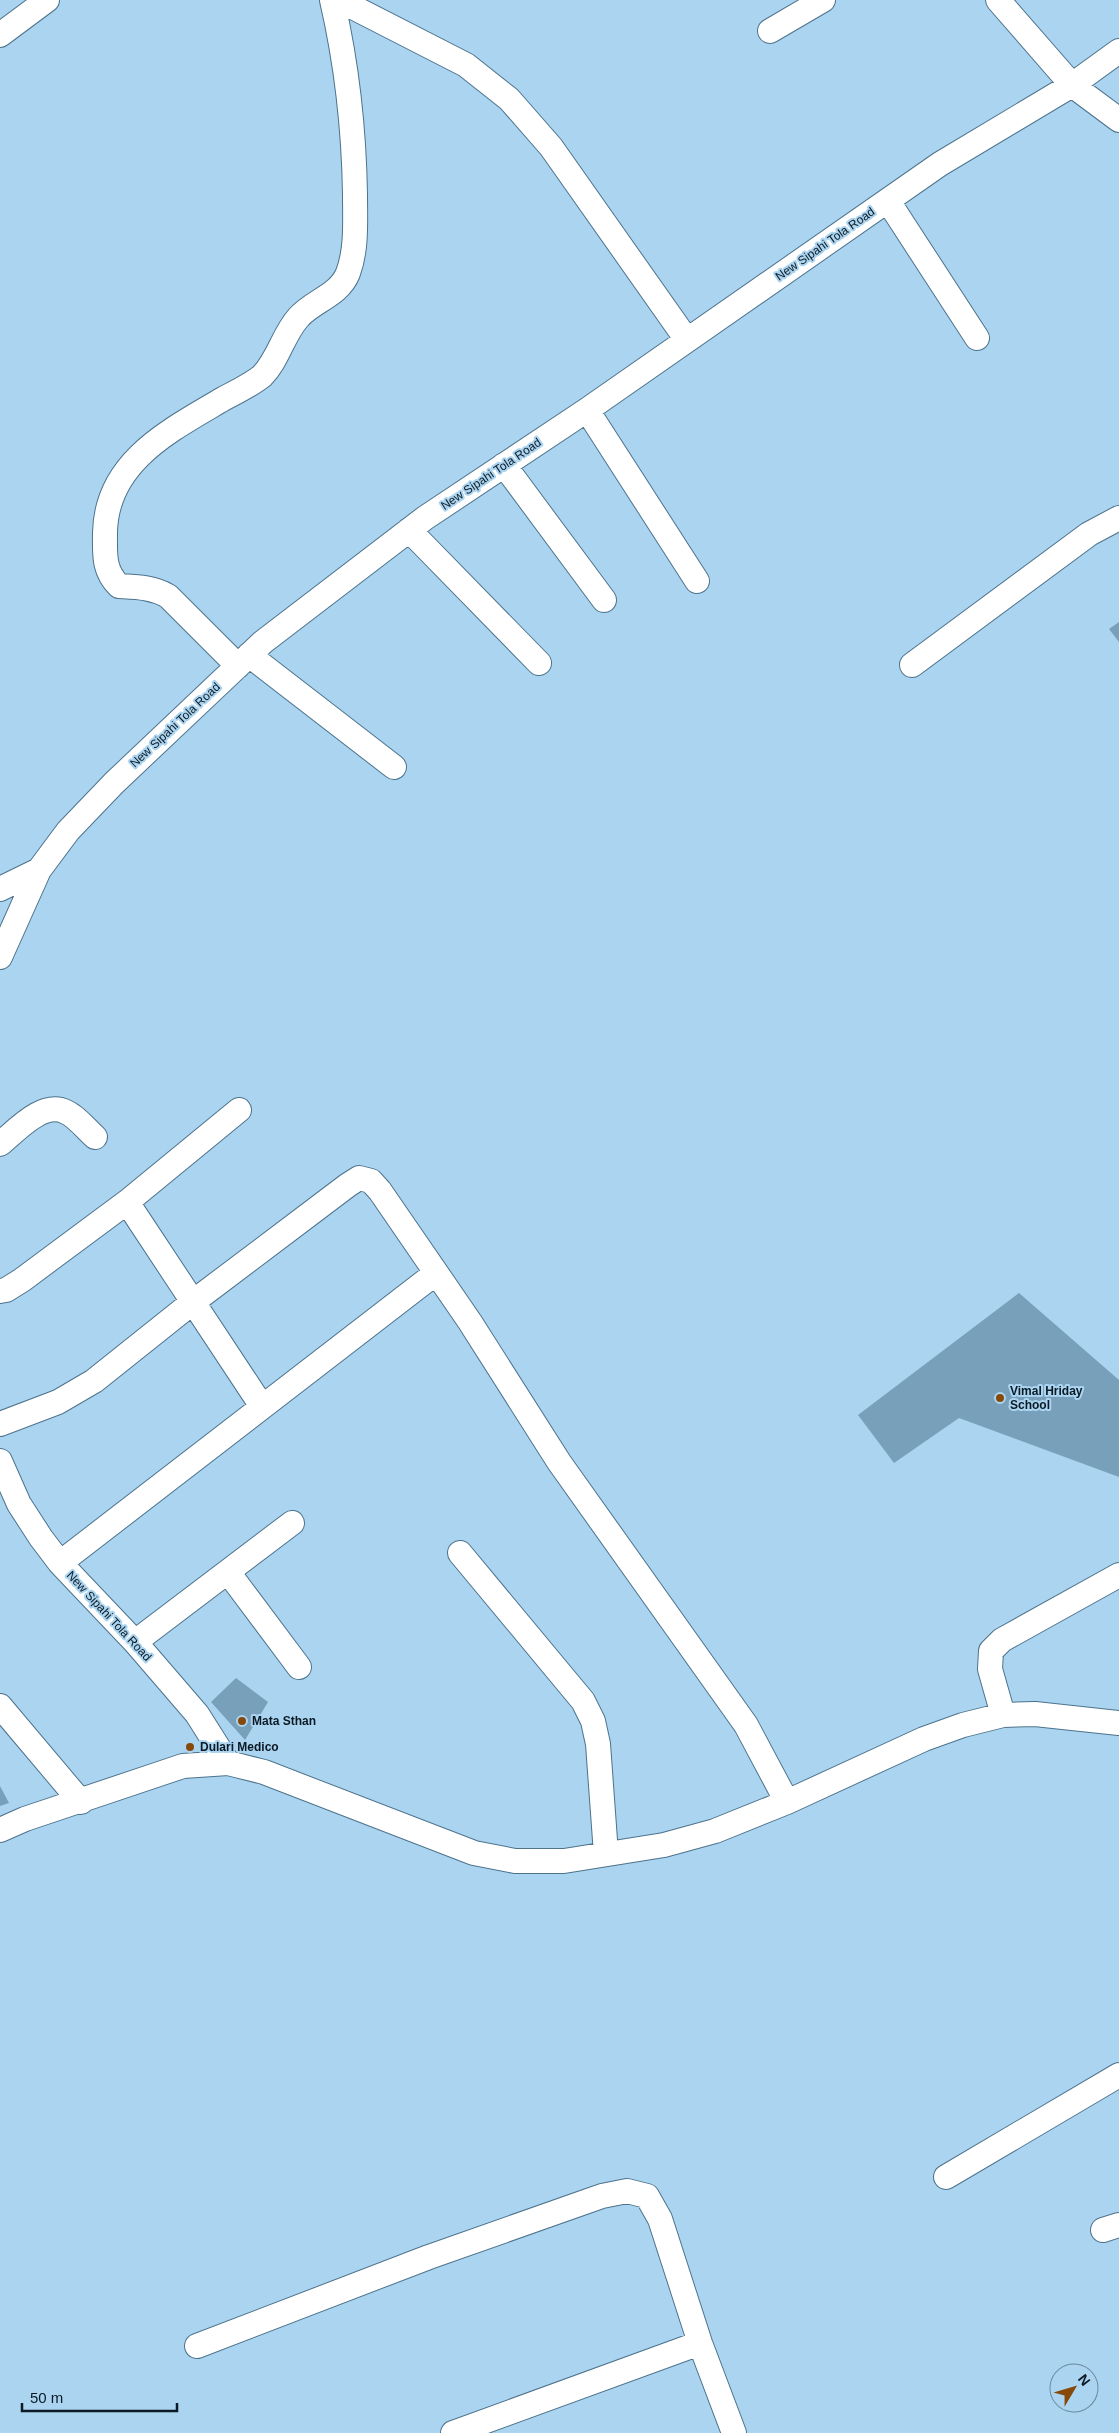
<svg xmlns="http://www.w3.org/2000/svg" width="1119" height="2433" font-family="Arial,sans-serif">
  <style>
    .building { fill: #78a0ba }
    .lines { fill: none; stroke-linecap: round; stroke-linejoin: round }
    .street-casing { stroke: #4d738c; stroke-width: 26 }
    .street { stroke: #fff; stroke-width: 24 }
    .poi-dot { fill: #874909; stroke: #abd4f0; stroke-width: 2 }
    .labels { text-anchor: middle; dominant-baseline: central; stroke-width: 4; stroke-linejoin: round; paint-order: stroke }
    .street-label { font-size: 12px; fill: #0b1a24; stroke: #abd4f0 }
    .poi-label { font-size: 12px; font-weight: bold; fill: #0b1a24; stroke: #abd4f0; text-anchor: start }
  </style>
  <rect width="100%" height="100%" fill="#abd4f0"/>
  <path class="building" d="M 1119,622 L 1119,642 L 1109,629 Z
    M 1019,1293 L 1119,1380 L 1119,1477 L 959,1418 L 894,1463 L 858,1415 Z
    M 236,1678 L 268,1702 L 245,1740 L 211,1702 Z
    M 0,1786 L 9,1803 L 0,1806 Z"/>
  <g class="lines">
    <g class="street-casing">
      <path id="street" d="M 339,0 L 466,65 L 509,99 L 551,147 L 687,340
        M 998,0 L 1072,85 L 1119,120
        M 770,31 L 823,0
        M 0,35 L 47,0
        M 888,201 L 977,338
        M 587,410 L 697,581
        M 504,465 L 604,600
        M 409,530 L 539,663
        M 249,655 L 394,767
        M 912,665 L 1089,534 L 1119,518
        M 238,666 L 168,596 C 152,587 136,587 119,586 C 103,570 105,554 105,533 C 106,462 169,431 223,399 C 236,392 251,385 262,376 C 278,360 283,335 298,318 C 312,301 339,296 348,273 C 357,249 355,221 355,195 C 354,128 347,65 332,0
        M 0,889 L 39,870
        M 0,957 L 39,870 L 68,831 L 114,783 L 263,642 L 425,518 L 587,410 L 940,164 L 1072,85 L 1119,51
        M 0,1144 C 16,1131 43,1100 66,1112 C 76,1116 87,1130 95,1137
        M 127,1202 L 261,1405
        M 0,1291 L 6,1290 L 22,1280 L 127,1202 L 239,1110
        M 0,1424 L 58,1402 L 94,1381 L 193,1302 L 348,1185 L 359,1178 L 371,1181 L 380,1191 L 470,1322 L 559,1462 L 746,1725 L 787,1802
        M 0,1461 L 19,1504 L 41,1538 L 60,1563 L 135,1642 L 197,1714 L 228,1763
        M 460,1553 L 583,1701 L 593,1721 L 598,1744 L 606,1854
        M 60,1563 L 436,1273
        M 228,1572 L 299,1667
        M 135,1642 L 292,1523
        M 0,1706 L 81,1802
        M 1003,1715 L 990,1669 L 991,1651 L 1002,1640 L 1119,1575
        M 0,1830 L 25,1819 L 183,1766 L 228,1763 L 264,1772 L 474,1853 L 515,1861 L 564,1861 L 664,1845 L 715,1831 L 787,1802 L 924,1739 L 963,1725 L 1003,1715 L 1035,1714 L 1119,1723
        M 946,2177 L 1119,2075
        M 1103,2230 L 1119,2225
        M 197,2346 L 429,2257 L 602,2196 L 627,2191 L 647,2196 L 660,2219 L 700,2343 L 734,2433
        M 453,2433 L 700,2343"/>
    </g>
    <use href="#street" class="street"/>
  </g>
  <g class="poi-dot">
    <circle cx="1000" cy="1398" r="5"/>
    <circle cx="242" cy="1721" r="5"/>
    <circle cx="190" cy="1747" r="5"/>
  </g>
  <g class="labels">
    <g class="street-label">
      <text transform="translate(825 244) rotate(-35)">New Sipahi Tola Road</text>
      <text transform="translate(491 474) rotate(-34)">New Sipahi Tola Road</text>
      <text transform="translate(175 725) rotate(-43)">New Sipahi Tola Road</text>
      <text transform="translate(109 1616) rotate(47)">New Sipahi Tola Road</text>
    </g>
    <g class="poi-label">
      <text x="1010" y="1391">Vimal Hriday<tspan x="1010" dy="14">School</tspan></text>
      <text x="252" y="1721">Mata Sthan</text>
      <text x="200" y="1747">Dulari Medico</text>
    </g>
  </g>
  <g transform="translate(1074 2388) rotate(52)"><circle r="24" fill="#abd4f0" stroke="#6b8a9e"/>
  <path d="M0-4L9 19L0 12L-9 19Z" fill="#874909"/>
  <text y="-8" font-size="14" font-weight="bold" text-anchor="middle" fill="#0b1a24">N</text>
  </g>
  <path d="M22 2403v8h155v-8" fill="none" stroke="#0b1a24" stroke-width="2.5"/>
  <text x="30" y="2403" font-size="15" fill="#0b1a24" stroke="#abd4f0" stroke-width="4" paint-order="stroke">50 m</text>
</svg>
